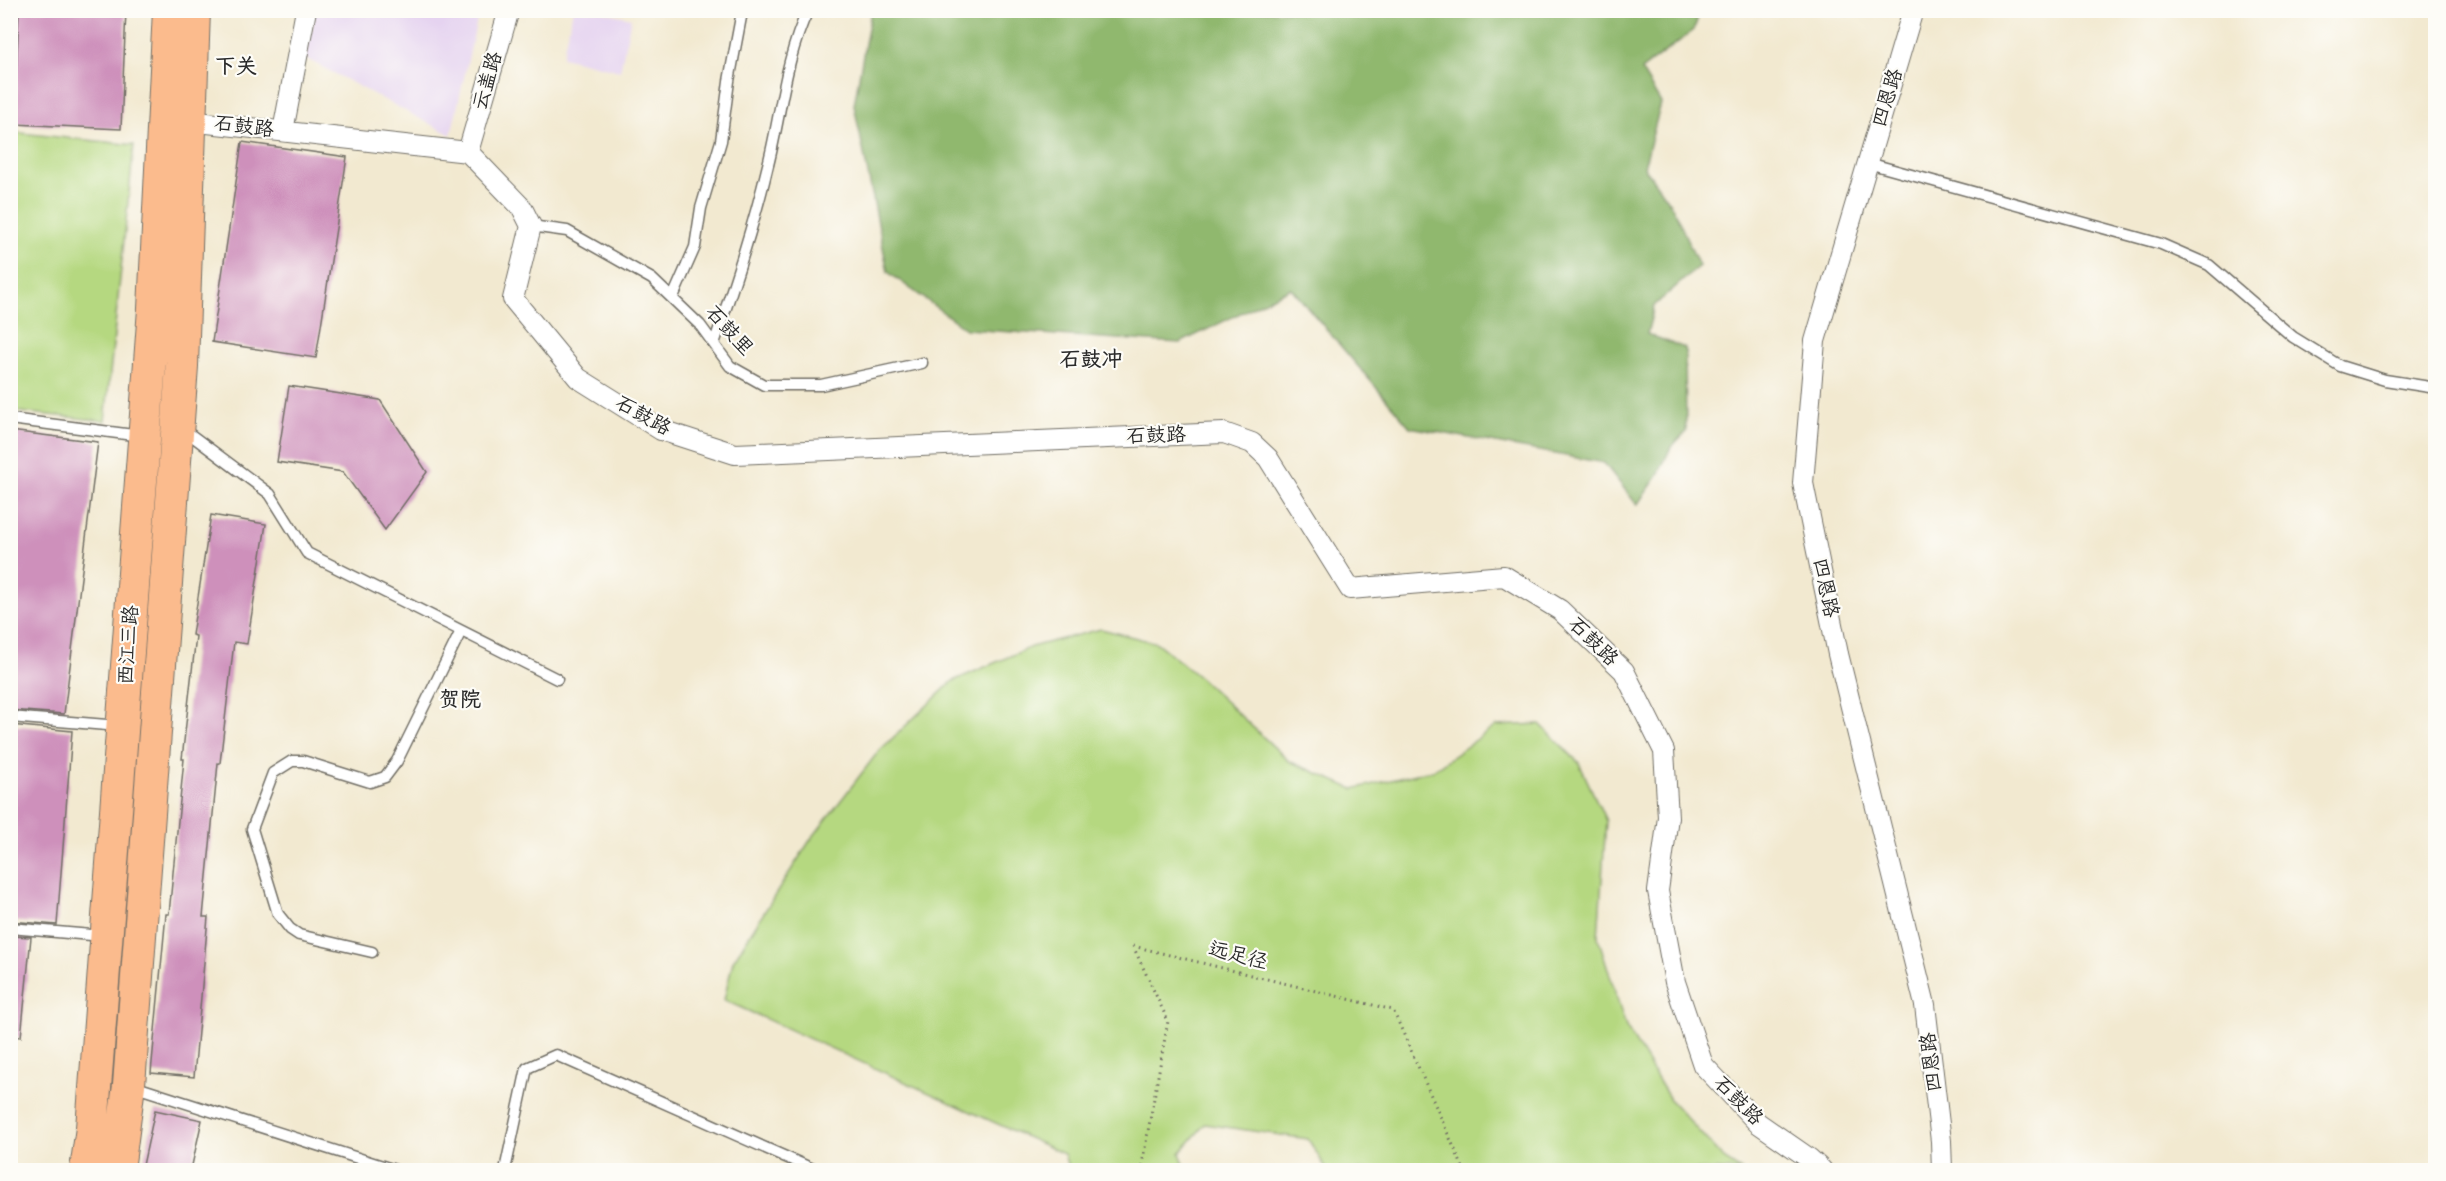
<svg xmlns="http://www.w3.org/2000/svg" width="2446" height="1181" font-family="Mynerve,'LXGW WenKai TC',sans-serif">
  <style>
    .built { fill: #e5d3f0 }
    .green { fill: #b5d880; stroke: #708256; stroke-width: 1.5 }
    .forest { fill: #90b86e; stroke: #5e724c; stroke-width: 1.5 }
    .building { fill: #ce90bb }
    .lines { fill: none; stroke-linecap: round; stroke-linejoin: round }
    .lane-casing { stroke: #716e65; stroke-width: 13 }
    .street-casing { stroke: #716e65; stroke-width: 22 }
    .primary-casing { stroke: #716e65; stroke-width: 34 }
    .path { stroke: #716e65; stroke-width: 3; stroke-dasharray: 1.5 4.5; stroke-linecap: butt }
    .lane { stroke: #fff; stroke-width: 10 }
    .street { stroke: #fff; stroke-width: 20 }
    .primary { stroke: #fbbb8d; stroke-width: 32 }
    .labels { text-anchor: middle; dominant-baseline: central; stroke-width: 4.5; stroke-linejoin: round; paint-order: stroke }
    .street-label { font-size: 20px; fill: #2b2b2b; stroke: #fdfcf7 }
    .neighbourhood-label { font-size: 21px; font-weight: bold; fill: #2b2b2b; stroke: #fdfcf7 }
  </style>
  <rect width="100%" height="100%" fill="#fdfcf7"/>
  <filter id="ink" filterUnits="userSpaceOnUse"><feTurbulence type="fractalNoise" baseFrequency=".0167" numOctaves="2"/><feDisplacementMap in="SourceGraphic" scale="12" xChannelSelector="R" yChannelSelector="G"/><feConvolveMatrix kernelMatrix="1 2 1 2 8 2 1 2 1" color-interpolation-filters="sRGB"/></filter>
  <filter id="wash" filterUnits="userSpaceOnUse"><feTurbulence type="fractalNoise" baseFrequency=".008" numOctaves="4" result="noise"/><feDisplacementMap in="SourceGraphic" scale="24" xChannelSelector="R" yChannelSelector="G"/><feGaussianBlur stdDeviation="1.35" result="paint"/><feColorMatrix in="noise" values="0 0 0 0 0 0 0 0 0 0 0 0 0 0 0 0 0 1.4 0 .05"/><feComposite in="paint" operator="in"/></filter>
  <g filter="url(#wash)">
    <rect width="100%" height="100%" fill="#f2e9d0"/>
    <path class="built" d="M 573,10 L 599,11 L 631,18 L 620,71 L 562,57 Z
      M 316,11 L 479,11 L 451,135 L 305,58 Z"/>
    <path class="green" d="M 11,132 L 134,145 L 105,421 L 11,411 Z
      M 1101,629 L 1157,643 L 1199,677 L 1289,761 L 1353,789 L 1433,770 L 1496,726 L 1540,724 L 1579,763 L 1606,821 L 1598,937 L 1626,1027 L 1671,1101 L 1725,1160 L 1741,1170 L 1327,1170 L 1308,1139 L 1205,1124 L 1180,1153 L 1186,1170 L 1069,1170 L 1064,1154 L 724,1000 L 733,961 L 809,842 L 878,752 L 953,681 L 1031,647 Z"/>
    <path class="forest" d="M 871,11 L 1700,11 L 1694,30 L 1641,70 L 1661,103 L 1644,167 L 1673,208 L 1699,266 L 1654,306 L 1647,334 L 1685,348 L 1686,432 L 1671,447 L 1657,477 L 1637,505 L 1604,463 L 1410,427 L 1291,288 L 1180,343 L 966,329 L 888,272 L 854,105 Z"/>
    <g id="blocks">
      <path class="building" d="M 19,10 L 126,10 L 121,129 L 14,124 Z
        M 242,142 L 347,157 L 316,358 L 212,342 Z
        M 289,386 L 380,400 L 427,472 L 385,530 L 343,472 L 277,462 Z
        M 10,431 L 98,442 L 64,714 L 10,710 Z
        M 211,515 L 266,524 L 247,644 L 234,642 L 220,763 L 218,763 L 203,917 L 208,917 L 194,1077 L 151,1073 L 166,914 L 169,914 L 184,759 L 182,759 L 196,636 L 192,635 Z
        M 10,725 L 72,731 L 57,925 L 10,921 Z
        M 10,936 L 31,937 L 21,1037 L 10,1036 Z
        M 155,1110 L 202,1120 L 191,1170 L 142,1170 Z"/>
    </g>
  </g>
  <g filter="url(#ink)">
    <use href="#blocks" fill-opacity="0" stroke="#716e65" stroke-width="1.5"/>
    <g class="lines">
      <g class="lane-casing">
        <path id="lane" d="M 1868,163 L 2161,244 L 2209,265 L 2293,337 L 2340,366 L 2385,380 L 2436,388
          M 531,226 L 567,231 L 652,279 L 700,325 L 730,366 L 764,385 L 821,385 L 922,363
          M 673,297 L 695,247 L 701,208 L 721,141 L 729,81 L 741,17 L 745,10
          M 714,344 C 733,287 753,228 767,169 C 781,116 784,61 808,10
          M 10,419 L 141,436
          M 183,429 L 270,494 L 307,553 L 557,679
          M 10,717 L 119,726
          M 10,928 L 103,936
          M 372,952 L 299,935 L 290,929 L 278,914 L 252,829 L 273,773 L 292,761 L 303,761 L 370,782 L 385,777 L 397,761 L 461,631
          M 133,1086 L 395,1170
          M 505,1170 L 527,1068 L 556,1055 L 815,1170"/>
      </g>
      <g class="street-casing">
        <path id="street" d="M 1913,10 L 1815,341 L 1803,483 L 1838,654 L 1925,1005 L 1941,1141 L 1942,1170
          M 189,121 L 468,152 L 522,208 L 531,226 L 513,299 L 578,378 L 661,430 L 735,454 L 1224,433 L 1252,443 L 1268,458 L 1350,589 L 1504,576 L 1560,610 L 1624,671 L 1664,751 L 1668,817 L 1658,891 L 1675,982 L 1703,1065 L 1758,1123 L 1810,1159 L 1822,1170
          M 283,131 L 306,10
          M 468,152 L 509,10"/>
      </g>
      <g class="primary-casing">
        <path id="primary" d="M 86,1170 L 92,1128 L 154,309 L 169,10
          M 118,1170 L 129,1085 L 182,366 L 194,10"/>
      </g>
      <path class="path" d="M 1133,946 L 1393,1010 L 1464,1170
        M 1133,946 L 1168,1021 L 1141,1170"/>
      <use href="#lane" class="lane"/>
      <use href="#street" class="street"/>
      <use href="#primary" class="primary"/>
    </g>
  </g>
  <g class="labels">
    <g class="street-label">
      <text transform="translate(488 81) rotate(-74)">云盖路</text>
      <text transform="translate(1888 98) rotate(-73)">四恩路</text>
      <text transform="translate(244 127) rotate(7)">石鼓路</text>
      <text transform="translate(729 331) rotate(48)">石鼓里</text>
      <text transform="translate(643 416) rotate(29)">石鼓路</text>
      <text transform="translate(1156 436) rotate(-2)">石鼓路</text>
      <text transform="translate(1825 588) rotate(78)">四恩路</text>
      <text transform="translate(1593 642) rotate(44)">石鼓路</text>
      <text transform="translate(129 645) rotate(-86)">西江三路</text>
      <text transform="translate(1238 956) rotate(14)">远足径</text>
      <text transform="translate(1932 1062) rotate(-97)">四恩路</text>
      <text transform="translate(1738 1101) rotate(45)">石鼓路</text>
    </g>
    <g class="neighbourhood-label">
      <text x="236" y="67">下关</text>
      <text x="1091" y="360">石鼓冲</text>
      <text x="460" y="700">贺院</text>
    </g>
  </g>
  <rect width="2446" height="1181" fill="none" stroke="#fdfcf7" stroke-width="36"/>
</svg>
